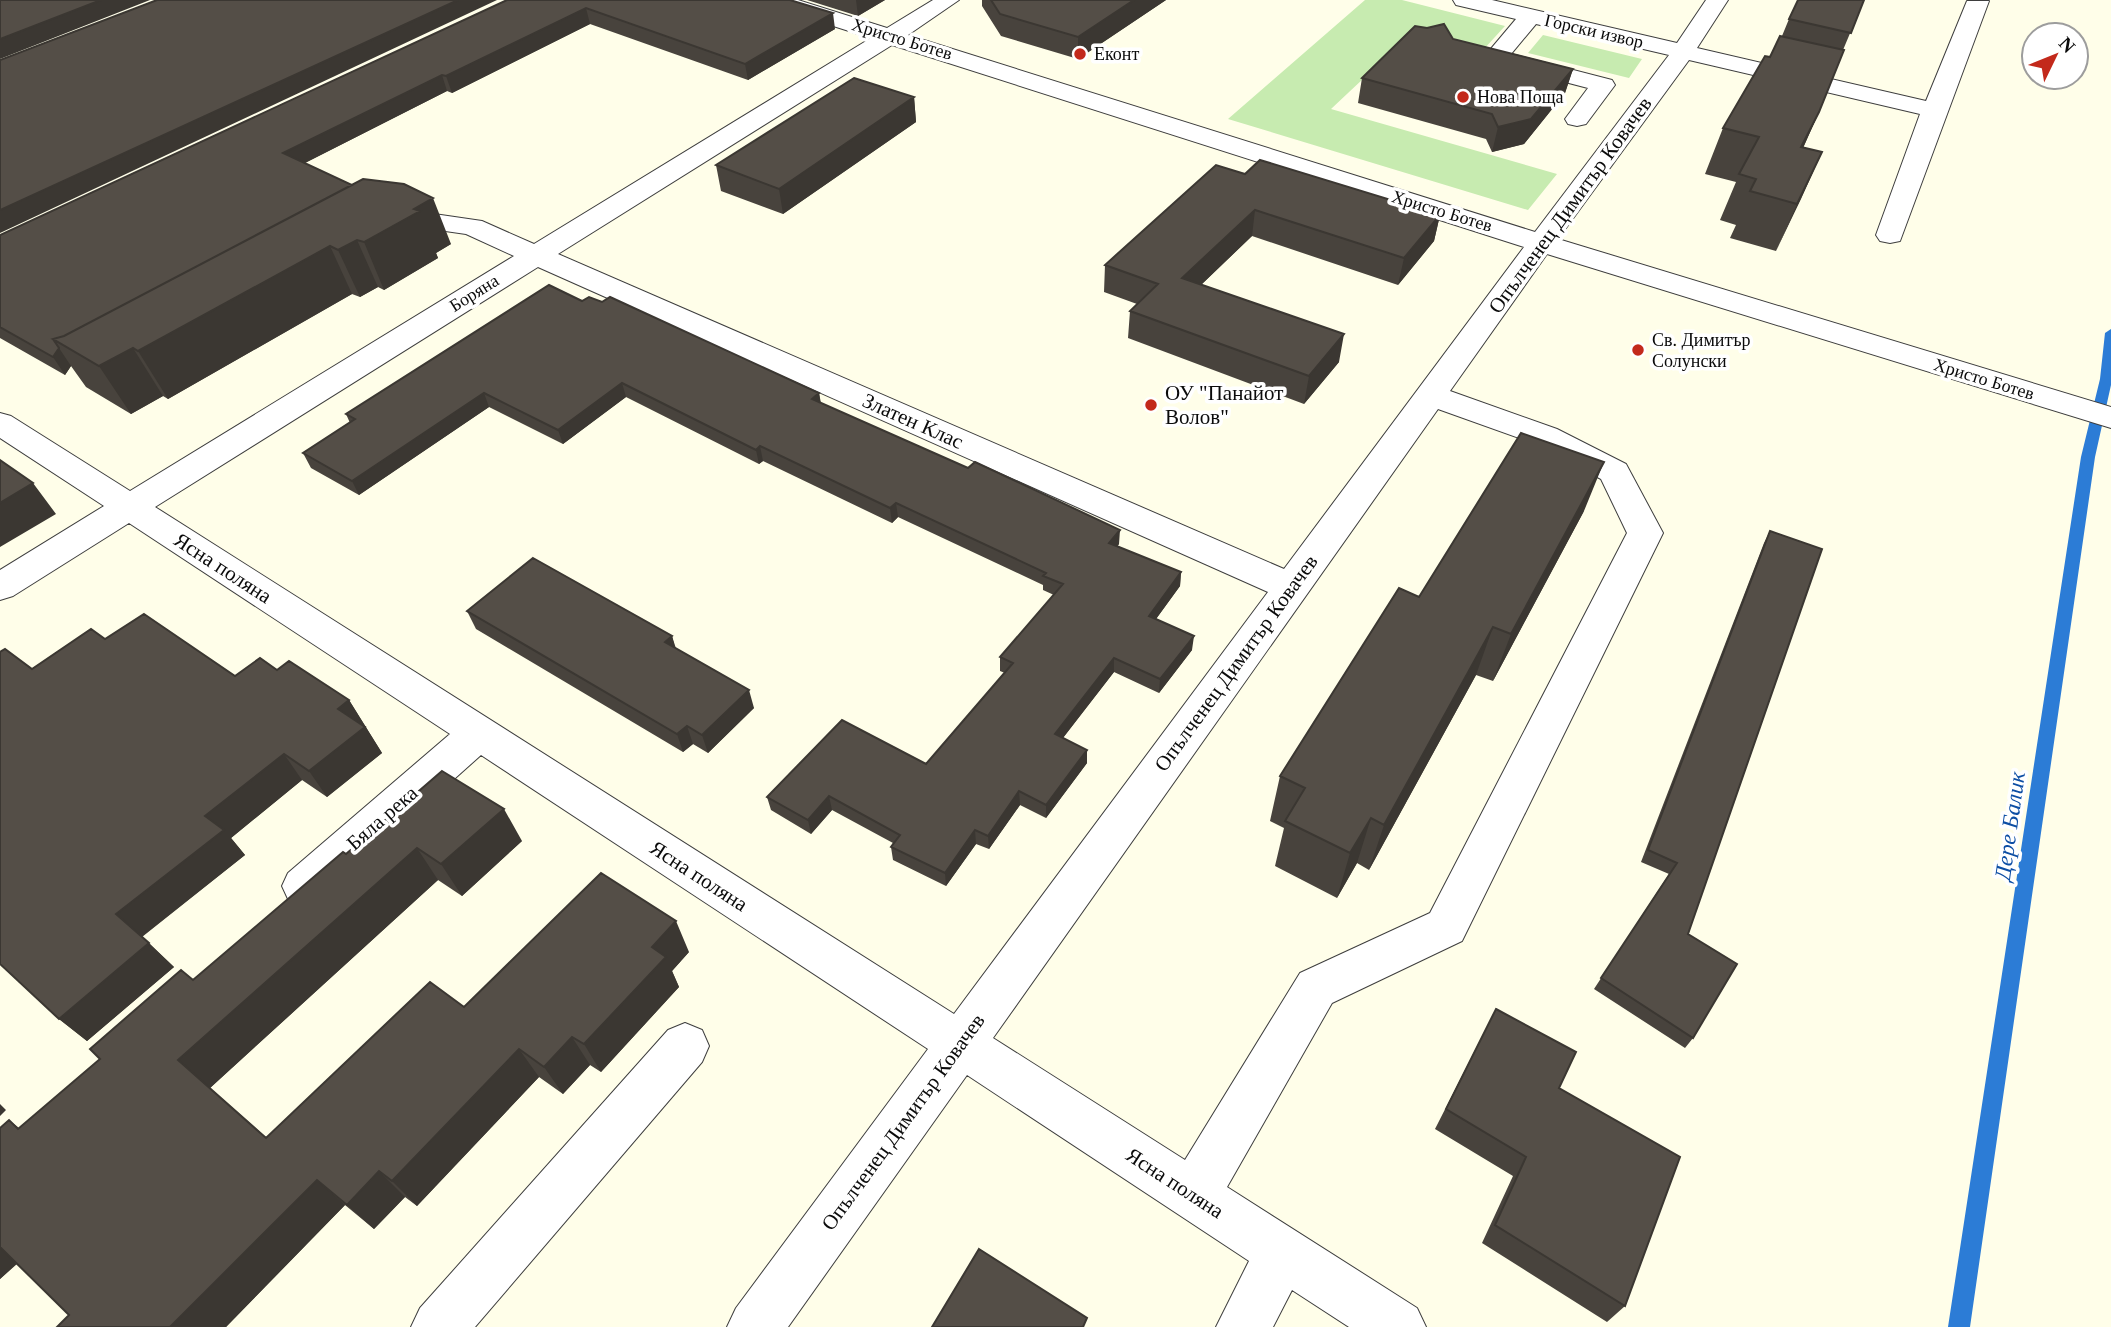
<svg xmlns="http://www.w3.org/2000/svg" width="2111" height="1327" font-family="'Times New Roman',serif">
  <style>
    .green { fill: #c7ebb0 }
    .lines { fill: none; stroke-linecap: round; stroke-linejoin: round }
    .stream { fill: #2c7cd6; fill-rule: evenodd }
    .minor-casing { stroke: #3e3e3e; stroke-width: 2 }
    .minor { fill: #fff; fill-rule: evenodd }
    .wall { fill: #48433d }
    .shaded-wall { fill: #3b3732 }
    .building { fill: #544e47; stroke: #3b3732; stroke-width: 2 }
    .poi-dot { fill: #c3291b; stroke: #fff; stroke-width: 2.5 }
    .labels { text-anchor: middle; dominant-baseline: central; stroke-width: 7; stroke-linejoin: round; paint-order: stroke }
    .far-street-label { font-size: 18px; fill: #0b0b0b; stroke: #fff }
    .far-poi-label { font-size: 18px; fill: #0b0b0b; stroke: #fff; text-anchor: start }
    .street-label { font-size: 21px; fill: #0b0b0b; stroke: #fff }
    .poi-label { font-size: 21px; fill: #0b0b0b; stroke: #fff; text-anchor: start }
    .water-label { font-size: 23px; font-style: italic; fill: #0d4ea4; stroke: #fff }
  </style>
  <rect width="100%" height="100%" fill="#fffee9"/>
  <path class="green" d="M 1365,0 L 1402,0 L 1505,26 L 1484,49 L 1414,31 L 1331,109 L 1557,174 L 1528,210 L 1228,119 Z
    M 1543,35 L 1642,59 L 1629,78 L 1528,53 Z"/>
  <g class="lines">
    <path class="stream" d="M 2111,329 L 2111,385 L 2095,457 L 1970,1327 L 1948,1327 L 2081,457 L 2100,379 L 2105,333 Z"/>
    <g class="minor-casing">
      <path id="minor" d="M 764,0 L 798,0 L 887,28 L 933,0 L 959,0 L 908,35 L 1535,232 L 1669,55 L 1536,24 L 1511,54 L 1612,80 L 1615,85 L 1586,124 L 1577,126 L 1568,124 L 1565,119 L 1588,88 L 1488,62 L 1484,57 L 1516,19 L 1456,5 L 1453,0 L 1492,0 L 1677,43 L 1706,0 L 1728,0 L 1697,48 L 1926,101 L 1967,1 L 1989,1 L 1900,241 L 1890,243 L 1880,241 L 1876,235 L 1920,114 L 1689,60 L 1558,239 L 2111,407 L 2111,428 L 1547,254 L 1450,391 L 1557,429 L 1626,464 L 1663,533 L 1462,941 L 1332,1003 L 1227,1187 L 1417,1308 L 1426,1327 L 1349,1327 L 1292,1290 L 1273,1327 L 1216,1327 L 1249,1261 L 967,1075 L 788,1327 L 727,1327 L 736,1308 L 928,1049 L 481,755 L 320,899 L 304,905 L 288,899 L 282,886 L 288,873 L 450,734 L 129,523 L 13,596 L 0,600 L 0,570 L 104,506 L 0,438 L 0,413 L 11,416 L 130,491 L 514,256 L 466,234 L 383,222 L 379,216 L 383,210 L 393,208 L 482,221 L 534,244 L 871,38 L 767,5 ZM 892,45 L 1524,247 L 1284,569 L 558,254 ZM 538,267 L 1268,592 L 954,1014 L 155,507 ZM 1438,409 L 1533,443 L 1601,479 L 1627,533 L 1430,913 L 1300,973 L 1185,1160 L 993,1038 Z
        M 685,1023 L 702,1030 L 709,1046 L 702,1062 L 475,1327 L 411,1327 L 420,1308 L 668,1030 Z"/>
    </g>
    <use href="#minor" class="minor"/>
  </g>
  <path class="wall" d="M 507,0 L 835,29 L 748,80 L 590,24 L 452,93 L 447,91 L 305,163 L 451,244 L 436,253 L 438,258 L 384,290 L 378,287 L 360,297 L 352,294 L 168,399 L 163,396 L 131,414 L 86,387 L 71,366 L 65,375 L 0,338 L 0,235 Z
    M 807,0 L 885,0 L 858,16 Z
    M 982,0 L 1166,0 L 1078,59 L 1001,36 L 982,6 Z
    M 1864,0 L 1843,50 L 1819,112 L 1803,148 L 1822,152 L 1776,251 L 1730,238 L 1736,225 L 1720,220 L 1736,182 L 1705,174 L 1723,128 L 1770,57 L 1782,36 L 1789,19 Z
    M 1453,39 L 1573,69 L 1565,93 L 1524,144 L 1492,152 L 1486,139 L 1358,103 L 1362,78 Z
    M 914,97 L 916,122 L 783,214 L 721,191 L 716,165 Z
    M 1245,174 L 1440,215 L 1434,241 L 1398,285 L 1252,236 L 1201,285 L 1339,362 L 1304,404 L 1128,338 L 1130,311 L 1137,304 L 1104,292 L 1105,265 Z
    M 582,301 L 819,393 L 821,403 L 1119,544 L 1117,546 L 1181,572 L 1180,586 L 1156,619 L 1192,650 L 1159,693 L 1114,672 L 1063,738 L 1087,750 L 1087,763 L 1046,818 L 1020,805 L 989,849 L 976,844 L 946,886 L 893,860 L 891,847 L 893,843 L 832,810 L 811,834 L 771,810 L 767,797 L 926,764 L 1005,673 L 1000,671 L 1000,657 L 1054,595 L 1043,590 L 1043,585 L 898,517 L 892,523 L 763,461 L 759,464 L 626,397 L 563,444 L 489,407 L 359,495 L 311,468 L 303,453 L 350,423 L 346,414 Z
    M 1584,511 L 1493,681 L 1476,675 L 1369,870 L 1357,863 L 1337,898 L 1275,866 L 1284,828 L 1270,821 L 1280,776 L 1419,597 Z
    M 1770,531 L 1688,934 L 1693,1038 L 1685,1048 L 1594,989 L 1669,874 L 1641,862 L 1764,543 Z
    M 467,611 L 672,636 L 675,648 L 754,708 L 708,753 L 693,744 L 683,752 L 476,629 Z
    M 105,639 L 235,676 L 277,670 L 349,700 L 382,753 L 327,797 L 302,780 L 231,838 L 245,855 L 142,937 L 174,967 L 87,1041 L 59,1019 L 32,669 Z
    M 522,841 L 462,896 L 438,880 L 210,1088 L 267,1138 L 464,1007 L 689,952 L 672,971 L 679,987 L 601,1072 L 590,1065 L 563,1094 L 539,1077 L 417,1206 L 405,1197 L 374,1229 L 345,1205 L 226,1327 L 57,1327 L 69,1315 L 17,1264 L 0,1279 L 0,1128 L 9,1120 L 19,1128 L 193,980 L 346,854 Z
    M 1496,1009 L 1559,1088 L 1625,1306 L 1607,1322 L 1482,1243 L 1513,1176 L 1435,1129 Z"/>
  <path class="shaded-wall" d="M 101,0 L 150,0 L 0,59 L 0,39 Z
    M 458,0 L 497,0 L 0,233 L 0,210 Z
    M 856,0 L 885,0 L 858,16 Z
    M 1134,0 L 1166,0 L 1078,59 L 1078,37 Z
    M 586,8 L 590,24 L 452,93 L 446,76 Z
    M 833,13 L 835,29 L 748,80 L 745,64 Z
    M 1573,69 L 1565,93 L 1524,144 L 1492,152 L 1498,127 Z
    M 442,75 L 447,91 L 291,170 L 283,153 Z
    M 914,97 L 916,122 L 783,214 L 779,189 Z
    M 1819,112 L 1799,157 L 1801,147 Z
    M 1822,152 L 1801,199 L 1776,251 L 1797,204 Z
    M 433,198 L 451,244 L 436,253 L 438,258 L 384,290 L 364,242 L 414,209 Z
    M 1255,210 L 1252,236 L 1180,305 L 1182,278 Z
    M 1440,215 L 1434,241 L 1398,285 L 1404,258 Z
    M 357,240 L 378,287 L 360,297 L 338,250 Z
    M 330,246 L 352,294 L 168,399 L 138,351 Z
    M 1344,334 L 1339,362 L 1304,404 L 1309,376 Z
    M 59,348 L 71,366 L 65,375 L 53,357 Z
    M 133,348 L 163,396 L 131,414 L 99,366 Z
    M 622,383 L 626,397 L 563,444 L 558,430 Z
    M 484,393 L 489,407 L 359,495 L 352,481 Z
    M 819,393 L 821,408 L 812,399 Z
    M 760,446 L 763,461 L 759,464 L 756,450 Z
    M 1604,462 L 1584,511 L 1493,681 L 1511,634 Z
    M 33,483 L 56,514 L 0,547 L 0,503 Z
    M 896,503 L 898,517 L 892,523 L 890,508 Z
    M 1120,530 L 1119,544 L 1109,557 L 1109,543 Z
    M 1181,572 L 1180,586 L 1148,630 L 1149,616 Z
    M 1493,627 L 1476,675 L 1369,870 L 1384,825 Z
    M 672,636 L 678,655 L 665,642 Z
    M 1194,636 L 1192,650 L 1159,693 L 1160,679 Z
    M 1114,658 L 1114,672 L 1055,748 L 1055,734 Z
    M 749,690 L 754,708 L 708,753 L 702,735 Z
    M 349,700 L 382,753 L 327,797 L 309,771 L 338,709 Z
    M 687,726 L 693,744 L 683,752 L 677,734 Z
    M 1087,750 L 1087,763 L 1046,818 L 1046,805 Z
    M 284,754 L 302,780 L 231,838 L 245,855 L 140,938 L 116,914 L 205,816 Z
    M 1019,791 L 1020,805 L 989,849 L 988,836 Z
    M 829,796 L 832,810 L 811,834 L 808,820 Z
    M 504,809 L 522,841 L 462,896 L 441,864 Z
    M 1371,818 L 1357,863 L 1337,898 L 1350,853 Z
    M 975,830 L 976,844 L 946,886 L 945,873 Z
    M 417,848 L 438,880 L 210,1088 L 178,1060 Z
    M 676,921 L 689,952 L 672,971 L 679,987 L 601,1072 L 584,1044 L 652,947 Z
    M 149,943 L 174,967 L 87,1041 L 59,1019 Z
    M 572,1037 L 590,1065 L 563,1094 L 544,1067 Z
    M 519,1049 L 539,1077 L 417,1206 L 392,1181 Z
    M 0,1104 L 6,1110 L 0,1116 Z
    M 379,1171 L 405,1197 L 374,1229 L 347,1205 Z
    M 317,1180 L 345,1205 L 226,1327 L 170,1327 Z
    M 0,1240 L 26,1255 L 0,1279 Z"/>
  <path class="building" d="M 0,0 L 101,0 L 0,39 Z
    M 157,0 L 458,0 L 0,210 L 0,60 Z
    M 507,0 L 790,0 L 833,13 L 745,64 L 586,8 L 446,76 L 442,75 L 283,153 L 352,185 L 64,336 L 53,339 L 59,348 L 53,357 L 0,327 L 0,235 Z
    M 991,0 L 1134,0 L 1078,37 L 1000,14 Z
    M 1798,0 L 1864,0 L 1851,33 L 1789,19 Z
    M 1444,24 L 1453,39 L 1573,69 L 1531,119 L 1498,127 L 1492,114 L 1362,78 L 1415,26 L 1427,28 Z
    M 1780,36 L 1844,50 L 1819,112 L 1801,147 L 1822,152 L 1797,204 L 1750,191 L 1756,179 L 1739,174 L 1759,137 L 1723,128 L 1765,56 L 1770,57 Z
    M 854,78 L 914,97 L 779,189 L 716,165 Z
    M 1260,160 L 1440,215 L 1404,258 L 1255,210 L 1182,278 L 1344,334 L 1309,376 L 1130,311 L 1158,284 L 1105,265 L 1216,165 L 1245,174 Z
    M 363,179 L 404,184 L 433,198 L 414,209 L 420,211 L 364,242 L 357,240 L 338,250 L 330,246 L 138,351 L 133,348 L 99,366 L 53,339 L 64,336 Z
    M 549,285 L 582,301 L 589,297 L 602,302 L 610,297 L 819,393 L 812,399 L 968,468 L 975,462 L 1120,530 L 1109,543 L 1181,572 L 1149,616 L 1194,636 L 1160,679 L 1114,658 L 1055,734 L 1087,750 L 1046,805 L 1019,791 L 988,836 L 975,830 L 945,873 L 891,847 L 900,835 L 829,796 L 808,820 L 767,797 L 842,720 L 926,764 L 1013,663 L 1000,657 L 1063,584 L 1043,576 L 1046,573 L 896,503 L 890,508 L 760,446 L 756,450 L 622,383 L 558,430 L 484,393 L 352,481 L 303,453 L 355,419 L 346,414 Z
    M 1521,433 L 1604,462 L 1511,634 L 1493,627 L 1384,825 L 1371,818 L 1350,853 L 1285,821 L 1305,788 L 1280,776 L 1399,588 L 1419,597 Z
    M 0,460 L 33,483 L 0,503 Z
    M 1770,531 L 1822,549 L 1688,934 L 1737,964 L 1693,1038 L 1601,978 L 1677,863 L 1648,850 Z
    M 533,558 L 672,636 L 665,642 L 749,690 L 702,735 L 687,726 L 677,734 L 467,611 Z
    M 144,614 L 235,676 L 260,658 L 277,670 L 289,661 L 349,700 L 338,709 L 365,727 L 309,771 L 284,754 L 205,816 L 224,830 L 116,914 L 149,943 L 59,1019 L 0,964 L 0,652 L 5,649 L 32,669 L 91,629 L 105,639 Z
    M 442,771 L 504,809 L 441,864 L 417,848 L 178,1060 L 266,1138 L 430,982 L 464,1007 L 601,873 L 676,921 L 652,947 L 666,957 L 584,1044 L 572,1037 L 544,1067 L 519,1049 L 392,1181 L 379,1171 L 347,1205 L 317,1180 L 170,1327 L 57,1327 L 69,1315 L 0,1247 L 0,1128 L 9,1120 L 18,1129 L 100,1059 L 90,1049 L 181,970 L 193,980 L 343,852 L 346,854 Z
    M 1496,1009 L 1576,1052 L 1559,1088 L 1680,1157 L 1625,1306 L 1495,1225 L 1526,1157 L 1446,1109 Z
    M 979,1249 L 1087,1318 L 1083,1327 L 932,1327 Z"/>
  <g class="poi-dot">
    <circle cx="1080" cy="54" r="7"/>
    <circle cx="1463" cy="97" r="7"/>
    <circle cx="1638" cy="350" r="7"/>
    <circle cx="1151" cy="405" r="7"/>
  </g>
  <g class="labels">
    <g class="far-street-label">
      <text transform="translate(1594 31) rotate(13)">Горски извор</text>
      <text transform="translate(902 39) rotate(17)">Христо Ботев</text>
      <text transform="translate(1442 211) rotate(17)">Христо Ботев</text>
      <text transform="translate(474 293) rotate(-32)">Боряна</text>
      <text transform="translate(1984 379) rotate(17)">Христо Ботев</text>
    </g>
    <g class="far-poi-label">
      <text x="1094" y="54">Еконт</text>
      <text x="1477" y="97">Нова Поща</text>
      <text x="1652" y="340">Св. Димитър<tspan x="1652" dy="21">Солунски</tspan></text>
    </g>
    <g class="street-label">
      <text transform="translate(1570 205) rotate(-54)">Опълченец Димитър Ковачев</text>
      <text transform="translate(913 421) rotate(24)">Златен Клас</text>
      <text transform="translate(223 568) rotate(33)">Ясна поляна</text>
      <text transform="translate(1236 663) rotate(-54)">Опълченец Димитър Ковачев</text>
      <text transform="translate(382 818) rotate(-41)">Бяла река</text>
      <text transform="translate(699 876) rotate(33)">Ясна поляна</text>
      <text transform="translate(903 1122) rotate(-54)">Опълченец Димитър Ковачев</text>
      <text transform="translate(1175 1183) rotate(33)">Ясна поляна</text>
    </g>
    <g class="poi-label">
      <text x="1165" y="393">ОУ "Панайот<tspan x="1165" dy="24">Волов"</tspan></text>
    </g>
    <g class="water-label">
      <text transform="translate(2010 826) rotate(-82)">Дере Балик</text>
    </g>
  </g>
  <g transform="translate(2055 56) rotate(47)"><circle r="33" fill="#ffffff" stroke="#9d9d9d" stroke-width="2"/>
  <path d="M0-5L12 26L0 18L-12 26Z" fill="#c3291b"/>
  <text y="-10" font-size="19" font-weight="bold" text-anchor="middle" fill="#0b0b0b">N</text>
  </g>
</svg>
